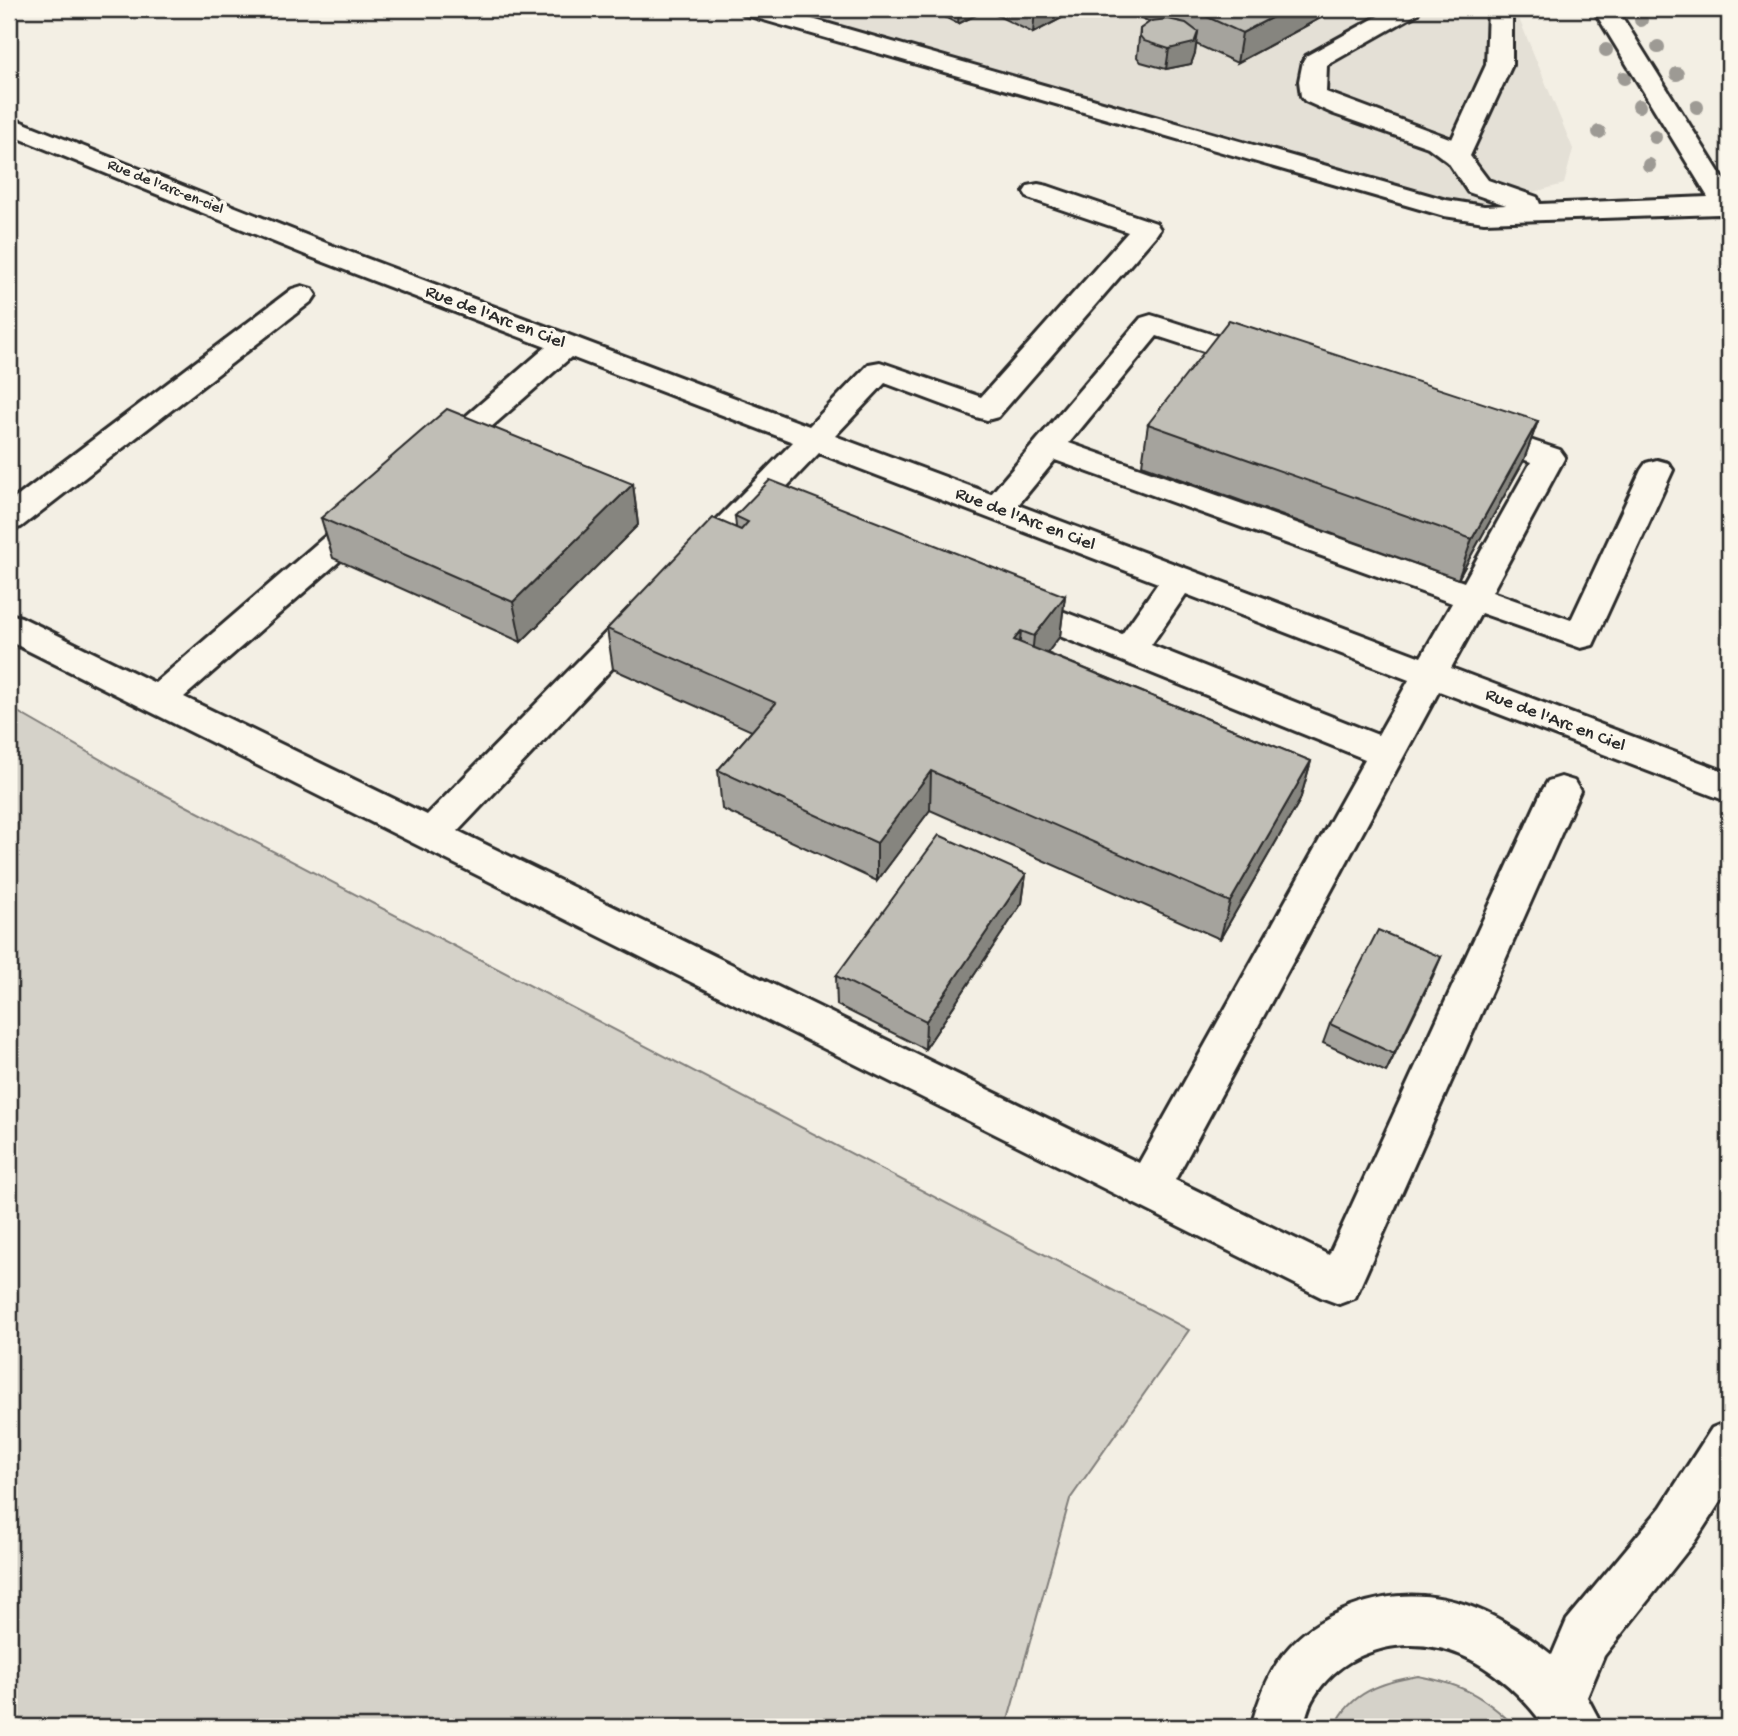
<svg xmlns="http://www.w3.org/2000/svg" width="1738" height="1736" font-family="'Gochi Hand',sans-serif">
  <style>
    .built { fill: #e4e0d6 }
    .green { fill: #d5d2c9; stroke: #807e7a; stroke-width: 2 }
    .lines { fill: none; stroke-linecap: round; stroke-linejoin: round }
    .minor-casing { stroke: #2b2b2b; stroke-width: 6 }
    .minor { fill: #fbf7ec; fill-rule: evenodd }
    .tree { fill: #9d9a94 }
    .wall { fill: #a5a39d; stroke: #2b2b2b; stroke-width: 2 }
    .shaded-wall { fill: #86857f; stroke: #2b2b2b; stroke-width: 2 }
    .building { fill: #c0beb6; stroke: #2b2b2b; stroke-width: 2 }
    .labels { text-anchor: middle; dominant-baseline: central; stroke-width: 7; stroke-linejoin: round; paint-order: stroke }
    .far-street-label { font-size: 16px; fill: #2b2b2b; stroke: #fbf7ec }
    .street-label { font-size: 19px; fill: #2b2b2b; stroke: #fbf7ec }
  </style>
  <rect width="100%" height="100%" fill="#f3efe4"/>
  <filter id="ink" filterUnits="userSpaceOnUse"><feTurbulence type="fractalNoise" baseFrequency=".0143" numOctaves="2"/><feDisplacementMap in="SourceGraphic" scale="14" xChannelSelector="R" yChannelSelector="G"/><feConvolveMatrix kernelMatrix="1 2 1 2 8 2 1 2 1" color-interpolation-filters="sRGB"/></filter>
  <g filter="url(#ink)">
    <path class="built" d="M 779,9 L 1515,9 L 1573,149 L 1564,184 L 1488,204 L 1454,203 L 988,71 Z"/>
    <path class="green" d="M 9,707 L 131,777 L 1189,1330 L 1070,1499 L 1006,1727 L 9,1727 Z
      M 1418,1676 C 1464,1685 1482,1695 1516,1727 L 1335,1727 C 1350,1692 1383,1682 1418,1676 Z"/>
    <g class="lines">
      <g class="minor-casing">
        <path id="minor" d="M 740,9 L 777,9 L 1446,200 L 1484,206 L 1506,205 L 1468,192 L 1448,162 L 1428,147 L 1334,114 L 1305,101 L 1301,96 L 1299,81 L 1303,61 L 1306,56 L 1391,9 L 1420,9 L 1417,14 L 1327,65 L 1326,92 L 1452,139 L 1486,65 L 1488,9 L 1512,9 L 1512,65 L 1470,156 L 1488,180 L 1537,197 L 1540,204 L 1708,197 L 1593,9 L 1617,9 L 1729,188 L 1729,217 L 1718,214 L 1484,222 L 1444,216 L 743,14 Z
          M 9,117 L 331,245 L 809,426 L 869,364 L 880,362 L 981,397 L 1128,232 L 1028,198 L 1024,192 L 1028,186 L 1038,184 L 1048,186 L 1156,223 L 1160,229 L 1156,235 L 998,417 L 987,420 L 976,417 L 885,383 L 835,436 L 991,494 L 1141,318 L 1151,315 L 1161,318 L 1270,353 L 1274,360 L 1270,367 L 1259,369 L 1157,336 L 1069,443 L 1464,582 L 1531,462 L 1468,440 L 1463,433 L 1468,426 L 1479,423 L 1560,450 L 1565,457 L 1492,592 L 1571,620 L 1641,470 L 1646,463 L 1657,460 L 1668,463 L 1673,470 L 1593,645 L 1581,648 L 1481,613 L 1451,668 L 1729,773 L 1729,802 L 1439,691 L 1175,1180 L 1329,1255 L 1542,791 L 1548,781 L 1561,777 L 1574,781 L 1580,791 L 1355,1298 L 1339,1304 L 1323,1298 L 9,641 L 9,614 L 21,617 L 155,683 L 358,508 L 370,505 L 382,508 L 386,516 L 382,524 L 184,697 L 427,815 L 634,604 L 646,600 L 658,604 L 663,612 L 658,620 L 458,831 L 1139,1163 L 1365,759 L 1000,612 L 995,604 L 1000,596 L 1012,592 L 1122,634 L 1158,583 L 819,453 L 705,572 L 693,575 L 681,572 L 676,564 L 681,556 L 793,442 L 571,357 L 450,463 L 439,466 L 428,463 L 423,456 L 428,449 L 546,347 L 311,257 L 9,134 ZM 1055,460 L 1452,603 L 1421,657 L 1018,505 ZM 1186,594 L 1409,680 L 1378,735 L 1151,645 Z
          M 302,286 L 312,289 L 316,295 L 312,301 L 21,527 L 9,530 L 9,503 L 292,289 Z
          M 1729,1421 L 1729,1488 L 1695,1541 L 1604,1656 L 1587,1697 L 1603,1727 L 1545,1727 C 1525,1698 1494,1669 1461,1655 C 1409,1633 1344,1648 1314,1697 C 1308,1706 1306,1717 1303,1727 L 1251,1727 C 1268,1665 1290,1631 1351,1607 C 1427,1578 1492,1607 1552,1655 L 1567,1620 L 1661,1507 L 1712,1428 Z"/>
      </g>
      <use href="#minor" class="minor"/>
    </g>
    <g class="tree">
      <circle cx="1641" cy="20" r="7"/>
      <circle cx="1658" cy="47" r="7"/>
      <circle cx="1606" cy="50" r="7"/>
      <circle cx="1677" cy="74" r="7"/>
      <circle cx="1624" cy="78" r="7"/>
      <circle cx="1639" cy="106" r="7"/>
      <circle cx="1697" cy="107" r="7"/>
      <circle cx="1599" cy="132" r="7"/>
      <circle cx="1655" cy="137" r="7"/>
      <circle cx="1649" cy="165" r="7"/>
    </g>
    <path class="wall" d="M 929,9 L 1079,9 L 1033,33 L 986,10 L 958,24 Z
      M 1122,9 L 1337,9 L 1237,63 L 1196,44 L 1195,53 L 1191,64 L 1166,69 L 1141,62 L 1137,57 L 1140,29 L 1150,22 Z
      M 1538,421 L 1523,462 L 1458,579 L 1142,465 L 1148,424 Z
      M 633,484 L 638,525 L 521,642 L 333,558 L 321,518 Z
      M 735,516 L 1065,596 L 1060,636 L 1047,653 L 1311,761 L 1300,800 L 1220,939 L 930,810 L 877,881 L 722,809 L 718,770 L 752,731 L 613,669 L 607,629 L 736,527 Z
      M 1026,874 L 1022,903 L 925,1049 L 837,1005 L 836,976 Z
      M 1441,957 L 1386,1072 L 1323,1043 L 1330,1024 Z"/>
    <path class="shaded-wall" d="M 959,9 L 986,9 L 986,10 L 958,24 Z
      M 1035,9 L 1079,9 L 1033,33 Z
      M 1288,9 L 1337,9 L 1237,63 L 1242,33 Z
      M 1198,32 L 1195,53 L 1191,64 L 1166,69 L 1169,49 Z
      M 1538,421 L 1523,462 L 1458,579 L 1472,539 Z
      M 633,484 L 638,525 L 521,642 L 513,602 Z
      M 1065,596 L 1060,636 L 1030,676 L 1034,636 Z
      M 1021,631 L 1017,671 L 1014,640 Z
      M 1311,761 L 1300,800 L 1220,939 L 1230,902 Z
      M 931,771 L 930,810 L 877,881 L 877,843 Z
      M 1026,874 L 1022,903 L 925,1049 L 926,1021 Z
      M 1441,957 L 1433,976 L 1386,1072 L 1394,1054 Z"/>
    <path class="building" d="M 1190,9 L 1288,9 L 1242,33 Z
      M 1168,19 L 1186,23 L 1198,32 L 1194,43 L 1169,49 L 1144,41 L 1140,36 L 1140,29 L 1151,21 Z
      M 1229,320 L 1538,421 L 1472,539 L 1148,424 Z
      M 447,409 L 633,484 L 513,602 L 321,518 Z
      M 770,480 L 1065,596 L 1034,636 L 1021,631 L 1014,640 L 1311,761 L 1230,902 L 931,771 L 877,843 L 718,770 L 776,703 L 607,629 L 713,518 L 741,530 L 748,522 L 735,516 Z
      M 939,835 L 1026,874 L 926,1021 L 836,976 Z
      M 1378,930 L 1441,957 L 1394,1054 L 1330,1024 Z"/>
  </g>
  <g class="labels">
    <g class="far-street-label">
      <text transform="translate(165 188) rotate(22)">Rue de l'arc-en-ciel</text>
    </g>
    <g class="street-label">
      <text transform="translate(495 318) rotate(21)">Rue de l'Arc en Ciel</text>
      <text transform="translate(1025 520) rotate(21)">Rue de l'Arc en Ciel</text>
      <text transform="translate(1555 721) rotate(21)">Rue de l'Arc en Ciel</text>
    </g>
  </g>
  <rect width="1738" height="1736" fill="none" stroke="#fbf7ec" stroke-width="35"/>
  <rect x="18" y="18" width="1703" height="1701" fill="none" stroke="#2b2b2b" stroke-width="2.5" filter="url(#ink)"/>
</svg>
